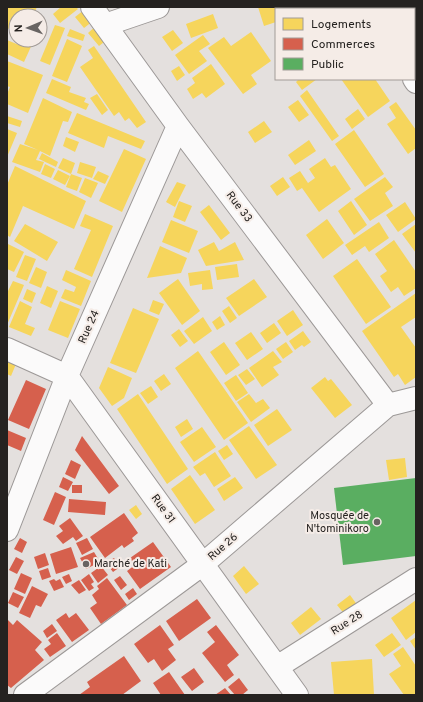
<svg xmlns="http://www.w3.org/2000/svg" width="423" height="702" font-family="Overpass,sans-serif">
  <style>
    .homes { fill: #f6d55c }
    .shops { fill: #d6604d }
    .public { fill: #5aae61 }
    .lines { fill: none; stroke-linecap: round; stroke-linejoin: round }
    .minor-casing { stroke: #9c9897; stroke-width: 24 }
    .minor { stroke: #fbfafa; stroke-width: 22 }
    .poi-dot { fill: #686462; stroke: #f5ece7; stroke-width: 1.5 }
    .labels { text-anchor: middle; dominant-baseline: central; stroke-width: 4; stroke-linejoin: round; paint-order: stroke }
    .street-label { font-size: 11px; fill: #252220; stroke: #f5ece7 }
    .poi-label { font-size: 11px; fill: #252220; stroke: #f5ece7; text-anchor: end }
  </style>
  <rect width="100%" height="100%" fill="#e4e0de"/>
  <path class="homes" d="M 7,7 L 37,7 L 33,16 L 16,16 L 16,32 L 7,28 Z
    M 61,7 L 76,7 L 78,9 L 60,23 L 53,14 Z
    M 258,7 L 314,7 L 315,9 L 276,9 L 276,22 L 264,26 Z
    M 84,10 L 93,21 L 84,28 L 75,17 Z
    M 213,14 L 218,28 L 191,38 L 186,24 Z
    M 98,24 L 109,38 L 99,46 L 88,33 Z
    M 55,25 L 65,28 L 50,65 L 40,61 Z
    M 70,29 L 85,35 L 83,41 L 67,36 Z
    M 173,30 L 183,43 L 172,51 L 162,37 Z
    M 251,32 L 271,61 L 251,75 L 257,84 L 243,94 L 208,48 L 224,37 L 231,46 Z
    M 203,35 L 210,44 L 199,51 L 207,61 L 189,74 L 175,55 Z
    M 67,39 L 82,46 L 67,82 L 52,76 Z
    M 7,40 L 19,45 L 22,40 L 34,40 L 24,62 L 7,54 Z
    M 94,46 L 146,122 L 137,128 L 129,118 L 125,121 L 119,112 L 114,116 L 80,67 L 93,58 L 88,50 Z
    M 7,61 L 43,75 L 28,113 L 7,104 L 7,94 L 10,87 L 7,86 Z
    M 211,64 L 225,84 L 206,98 L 202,93 L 193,99 L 187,89 L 195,83 L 192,78 Z
    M 179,66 L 185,75 L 177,81 L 171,71 Z
    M 52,79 L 71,87 L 69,92 L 86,98 L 84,102 L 89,104 L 86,110 L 46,93 Z
    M 299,79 L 317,79 L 302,90 L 296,82 Z
    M 341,79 L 375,79 L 390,101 L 368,117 Z
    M 307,90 L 339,136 L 332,141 L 300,96 Z
    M 97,94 L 108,110 L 102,115 L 90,98 Z
    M 43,98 L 72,112 L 68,122 L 63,121 L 50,156 L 40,151 L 36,160 L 44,162 L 40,172 L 12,162 L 20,144 L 38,150 L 24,144 Z
    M 298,100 L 309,115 L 299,122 L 288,107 Z
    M 396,102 L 416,130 L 416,148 L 408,154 L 387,124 L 396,118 L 389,107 Z
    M 358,109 L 365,119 L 352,129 L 345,119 Z
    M 77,113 L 145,141 L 141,149 L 108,136 L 104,148 L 68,133 Z
    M 7,116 L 22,121 L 20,127 L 7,123 Z
    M 264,121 L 272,132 L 255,143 L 248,132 Z
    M 7,129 L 17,133 L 7,157 Z
    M 354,130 L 384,174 L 365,187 L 335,144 Z
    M 66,137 L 79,142 L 75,152 L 63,146 Z
    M 309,140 L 316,151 L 295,165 L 288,155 Z
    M 124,149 L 146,159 L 122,212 L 99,201 Z
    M 42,153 L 58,162 L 56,167 L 39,159 Z
    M 63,158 L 75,163 L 71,174 L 58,168 Z
    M 325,158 L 331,167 L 335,165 L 351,189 L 319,212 L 302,188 L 297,191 L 289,178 L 300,171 L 308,183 L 315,178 L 309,169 Z
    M 80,162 L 96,167 L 92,178 L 77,173 Z
    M 45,164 L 55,169 L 51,178 L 41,174 Z
    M 15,166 L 86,201 L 74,229 L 23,206 L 10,237 L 7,235 L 7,185 Z
    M 58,170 L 70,176 L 65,185 L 53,179 Z
    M 98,171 L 109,176 L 105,184 L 93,179 Z
    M 71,174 L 82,178 L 77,191 L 66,187 Z
    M 283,177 L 290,187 L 277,196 L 270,186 Z
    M 385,177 L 393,187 L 385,193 L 393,206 L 370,221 L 354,199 Z
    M 85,178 L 98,183 L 91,198 L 79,192 Z
    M 177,182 L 186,185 L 175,207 L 166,202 Z
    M 179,201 L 192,206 L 185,222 L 173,217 Z
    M 351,201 L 367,225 L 354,235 L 338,211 Z
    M 405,202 L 416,219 L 398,232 L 386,215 Z
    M 209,205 L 230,233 L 221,240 L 200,212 Z
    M 85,214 L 113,226 L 92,277 L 74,269 L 91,230 L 80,226 Z
    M 327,219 L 344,243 L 323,259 L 306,235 Z
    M 171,220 L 198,231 L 189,253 L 162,242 Z
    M 379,222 L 389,238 L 369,252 L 365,246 L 352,255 L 345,245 Z
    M 25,224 L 58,242 L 47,261 L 14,241 Z
    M 416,224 L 416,253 L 402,234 Z
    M 394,240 L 416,272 L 416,288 L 404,296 L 398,287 L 391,292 L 380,276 L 387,271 L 375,254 Z
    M 214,242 L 219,251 L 235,242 L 244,260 L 206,266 L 198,250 Z
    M 8,244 L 24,252 L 14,272 L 7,269 Z
    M 160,246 L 187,258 L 181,273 L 147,278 Z
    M 25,255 L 36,259 L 27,281 L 16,277 Z
    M 357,259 L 391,307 L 366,324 L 333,276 Z
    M 237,264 L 239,277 L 217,280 L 215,267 Z
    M 36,267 L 47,272 L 41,288 L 29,283 Z
    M 66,270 L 91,281 L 81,306 L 61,298 L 65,289 L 74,292 L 76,287 L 62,280 Z
    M 210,270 L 213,289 L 202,290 L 202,284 L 190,286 L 188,273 Z
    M 178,279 L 200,311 L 182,325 L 159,293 Z
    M 254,279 L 267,297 L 239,316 L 226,298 Z
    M 13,281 L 24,285 L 7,325 L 7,293 Z
    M 47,286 L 58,291 L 51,308 L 40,303 Z
    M 27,289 L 36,293 L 32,303 L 23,299 Z
    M 416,293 L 416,317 L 401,327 L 416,348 L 416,377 L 405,385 L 398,374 L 394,377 L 362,331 Z
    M 153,300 L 164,304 L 159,315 L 149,311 Z
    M 20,301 L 32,307 L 25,324 L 35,328 L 31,336 L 9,327 Z
    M 60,301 L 80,309 L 68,338 L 48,330 Z
    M 229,306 L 237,318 L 230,323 L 222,311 Z
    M 133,308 L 159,319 L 136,373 L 110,363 Z
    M 293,310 L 303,325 L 287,336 L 277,321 Z
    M 220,316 L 225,325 L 217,330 L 212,322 Z
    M 203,317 L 212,331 L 194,344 L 184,331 Z
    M 274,323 L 281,333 L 267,343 L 260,333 Z
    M 179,329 L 188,341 L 180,347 L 171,335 Z
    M 303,331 L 311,342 L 304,347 L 302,345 L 295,350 L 289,341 Z
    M 251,332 L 263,349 L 247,360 L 235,343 Z
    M 224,342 L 240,365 L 226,375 L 210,352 Z
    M 286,342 L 293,352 L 283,359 L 276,349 Z
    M 198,351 L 248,423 L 224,440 L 175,368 Z
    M 273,351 L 282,362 L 273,367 L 279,375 L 262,387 L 249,368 Z
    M 7,360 L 16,364 L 11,376 L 7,374 Z
    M 108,367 L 132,378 L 124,398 L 112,406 L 99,388 Z
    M 247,369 L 255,379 L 246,385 L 238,375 Z
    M 164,374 L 171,384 L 161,391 L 154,381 Z
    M 236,375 L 248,393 L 236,401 L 224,383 Z
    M 325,377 L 328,381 L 331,379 L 352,405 L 335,418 L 311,388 Z
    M 151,386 L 158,397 L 148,404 L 140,393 Z
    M 138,394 L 188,469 L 167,484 L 117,409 Z
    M 249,394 L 256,403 L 263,399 L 270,408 L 251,422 L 237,402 Z
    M 277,409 L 292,430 L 268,446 L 254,425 Z
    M 187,419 L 193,429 L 181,437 L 175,427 Z
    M 249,426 L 277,465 L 256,479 L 229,440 Z
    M 202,427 L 216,447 L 194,462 L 180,442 Z
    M 227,445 L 233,454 L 224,460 L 218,451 Z
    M 215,452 L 231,476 L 214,487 L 205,473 L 200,476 L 193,467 Z
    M 405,458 L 407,477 L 389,480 L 386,460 Z
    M 190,475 L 215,510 L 195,524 L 171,489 Z
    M 235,477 L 243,488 L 224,501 L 217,489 Z
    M 136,505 L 142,514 L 136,519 L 129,510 Z
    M 244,566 L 259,584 L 246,594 L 233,576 Z
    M 350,595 L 358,606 L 346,616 L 337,605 Z
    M 416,600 L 416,632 L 406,640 L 391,618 Z
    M 311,607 L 321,619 L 300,635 L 291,623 Z
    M 392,633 L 401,645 L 384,657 L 375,645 Z
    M 416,637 L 416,650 L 410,641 Z
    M 403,647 L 416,666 L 416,695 L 404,695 L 389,674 L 401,666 L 393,654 Z
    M 372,659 L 374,695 L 334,695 L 331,662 Z"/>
  <path class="shops" d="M 26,380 L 46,389 L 29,429 L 8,420 Z
    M 7,430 L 26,438 L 21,451 L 7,445 Z
    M 82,436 L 119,486 L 109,494 L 75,450 Z
    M 71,460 L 81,465 L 75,479 L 65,474 Z
    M 63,477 L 73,482 L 68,491 L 59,487 Z
    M 72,485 L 82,485 L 82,493 L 72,493 Z
    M 55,492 L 66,497 L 54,525 L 43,520 Z
    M 69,499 L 106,502 L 105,515 L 68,512 Z
    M 124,513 L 138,533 L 132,538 L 134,541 L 124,548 L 122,545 L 105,558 L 90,537 Z
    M 70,518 L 83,536 L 76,541 L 73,537 L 63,544 L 56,536 L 63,531 L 59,526 Z
    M 20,538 L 27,542 L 22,553 L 14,549 Z
    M 87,538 L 93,549 L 82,555 L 76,543 Z
    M 153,542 L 171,567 L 140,589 L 127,571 L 135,565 L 130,558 Z
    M 71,547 L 78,567 L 56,574 L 50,554 Z
    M 94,552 L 100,562 L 86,569 L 80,558 Z
    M 45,553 L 49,565 L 38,569 L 34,557 Z
    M 16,557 L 24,561 L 17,574 L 9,570 Z
    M 114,558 L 120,567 L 113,572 L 106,563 Z
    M 101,566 L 108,575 L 98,583 L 91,573 Z
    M 48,568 L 51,577 L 42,580 L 39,571 Z
    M 21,573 L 32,578 L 25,594 L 14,589 Z
    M 69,574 L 72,581 L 66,584 L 62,577 Z
    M 89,574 L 94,582 L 91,584 L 94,588 L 89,591 L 81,580 Z
    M 120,576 L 127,585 L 121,590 L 114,580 Z
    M 107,578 L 127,605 L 101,624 L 90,608 L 97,603 L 92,595 L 99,589 L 97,586 Z
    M 54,579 L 56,581 L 60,579 L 64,587 L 54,591 L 49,581 Z
    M 79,580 L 86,590 L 79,594 L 71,585 Z
    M 32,586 L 48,594 L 41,607 L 36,605 L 30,618 L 19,613 Z
    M 133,588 L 137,594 L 129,600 L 125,594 Z
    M 13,592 L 24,597 L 18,608 L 8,603 Z
    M 197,599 L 211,618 L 179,641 L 166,621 Z
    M 66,613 L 69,618 L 76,613 L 89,630 L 72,642 L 56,620 Z
    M 7,619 L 13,625 L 17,620 L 42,642 L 35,650 L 44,660 L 11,688 L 7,685 Z
    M 52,624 L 57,631 L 47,638 L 43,631 Z
    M 160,625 L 174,645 L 168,649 L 176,660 L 162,671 L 154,659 L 148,663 L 134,644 Z
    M 216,625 L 239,655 L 227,665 L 234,675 L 225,682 L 202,653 L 215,642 L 207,632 Z
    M 57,633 L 66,646 L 50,657 L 44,649 L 51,644 L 48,640 Z
    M 124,656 L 141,681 L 122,695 L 79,695 L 90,687 L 87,682 Z
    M 194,668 L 204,682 L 192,691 L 181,677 Z
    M 169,672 L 185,695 L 161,695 L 153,683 Z
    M 239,678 L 248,690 L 242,695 L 235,695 L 228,687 Z
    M 225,688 L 231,695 L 215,695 Z"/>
  <path class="public" d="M 416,478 L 416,556 L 343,565 L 334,488 Z"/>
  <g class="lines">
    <g class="minor-casing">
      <path id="minor" d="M 92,7 L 178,126 L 388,405
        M 363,7 L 364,9
        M 105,25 L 158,7
        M 414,79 L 416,82
        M 7,349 L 67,376 L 297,695
        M 7,530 L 67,376 L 178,126
        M 277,667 L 416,579
        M 25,695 L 203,564 L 388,405 L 416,398"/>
    </g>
    <use href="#minor" class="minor"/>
  </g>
  <g class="poi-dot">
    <circle cx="377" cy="522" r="4"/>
    <circle cx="86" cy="564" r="4"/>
  </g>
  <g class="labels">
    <g class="street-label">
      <text transform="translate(239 207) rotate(53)">Rue 33</text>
      <text transform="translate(89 327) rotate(-66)">Rue 24</text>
      <text transform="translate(163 509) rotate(54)">Rue 31</text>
      <text transform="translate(223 547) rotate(-41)">Rue 26</text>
      <text transform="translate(347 623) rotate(-32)">Rue 28</text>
    </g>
    <g class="poi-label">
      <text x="369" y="516">Mosquée de<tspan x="369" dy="13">N'tominikoro</tspan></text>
      <text x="94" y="564" text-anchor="start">Marché de Kati</text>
    </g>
  </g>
  <rect width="423" height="702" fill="none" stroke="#252220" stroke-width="16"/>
  <rect x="275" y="8" width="140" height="72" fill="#f5ece7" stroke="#a29b97"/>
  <rect x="283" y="18" width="20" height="12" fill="#f6d55c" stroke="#a29b97"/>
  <text x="311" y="28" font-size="12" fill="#252220">Logements</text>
  <rect x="283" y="38" width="20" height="12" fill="#d6604d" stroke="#a29b97"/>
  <text x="311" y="48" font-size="12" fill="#252220">Commerces</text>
  <rect x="283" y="58" width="20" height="12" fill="#5aae61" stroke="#a29b97"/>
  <text x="311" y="68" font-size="12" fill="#252220">Public</text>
  <g transform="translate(28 28) rotate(268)"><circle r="19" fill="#f5ece7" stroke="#a29b97"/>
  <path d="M0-3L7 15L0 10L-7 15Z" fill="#686462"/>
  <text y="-6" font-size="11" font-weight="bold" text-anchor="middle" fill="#252220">N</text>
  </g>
</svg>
